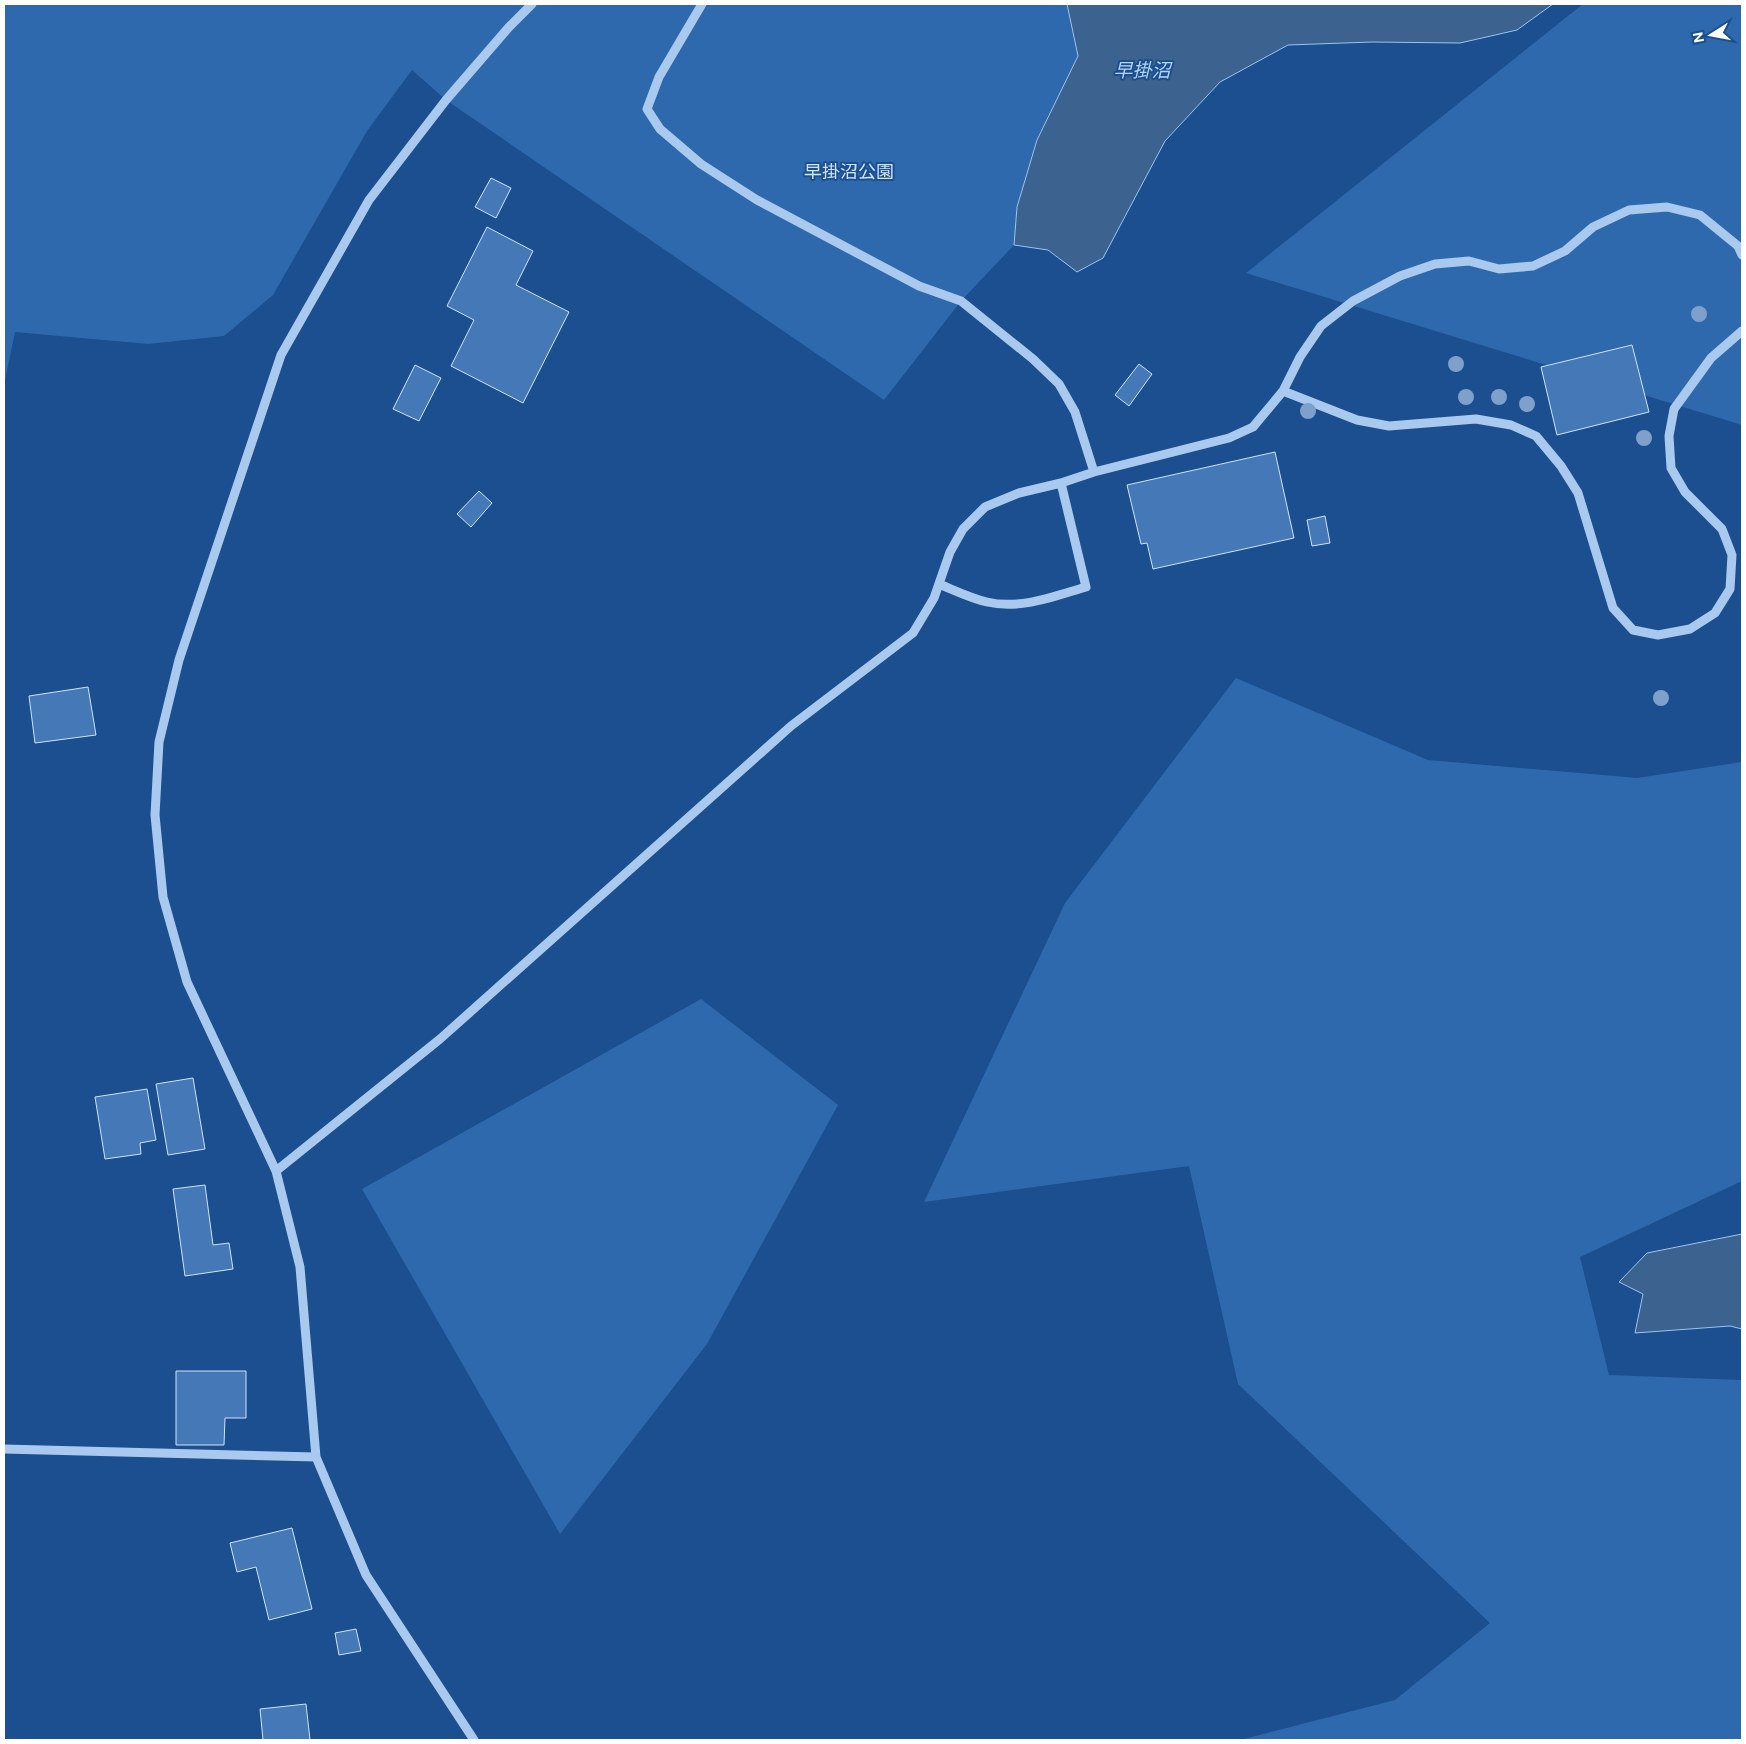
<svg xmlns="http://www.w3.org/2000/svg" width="1746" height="1744" font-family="Figtree,'Noto Sans JP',sans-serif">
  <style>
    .green { fill: #2e69ad }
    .water { fill: #3c6290; stroke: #9cc4f0 }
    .building { fill: #4478b7; stroke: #cfe3fa }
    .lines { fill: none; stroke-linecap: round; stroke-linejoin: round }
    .minor { stroke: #a9c9ee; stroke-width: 9 }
    .tree { fill: #7ea0ca }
    .labels { text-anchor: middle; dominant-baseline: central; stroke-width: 4; stroke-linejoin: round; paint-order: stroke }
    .park-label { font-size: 18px; fill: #cfe3fa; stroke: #1b4f8f }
    .water-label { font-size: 19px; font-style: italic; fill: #b5d3f5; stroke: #1b4f8f }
  </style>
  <rect width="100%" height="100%" fill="#1b4f8f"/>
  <path class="green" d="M 4,4 L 1067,4 L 1078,56 L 1037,140 L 1017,207 L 1014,245 L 961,301 L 884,400 L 446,100 L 412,70 L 367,131 L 273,295 L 224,336 L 148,344 L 15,332 L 4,385 Z
    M 1583,4 L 1742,4 L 1742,425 L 1246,273 Z
    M 1236,678 L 1428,760 L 1637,778 L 1742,762 L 1742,1181 L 1580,1257 L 1609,1375 L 1742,1380 L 1742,1740 L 1240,1740 L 1395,1700 L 1490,1623 L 1238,1384 L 1189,1166 L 924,1202 L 1065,903 Z
    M 701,999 L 838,1105 L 707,1344 L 560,1534 L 362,1189 Z"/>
  <path class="water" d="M 1067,4 L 1553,4 L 1517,30 L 1460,43 L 1372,42 L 1288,45 L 1220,82 L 1165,141 L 1103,258 L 1077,272 L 1048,250 L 1014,245 L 1017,207 L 1037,140 L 1078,56 Z
    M 1742,1234 L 1742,1329 L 1730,1326 L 1635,1333 L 1643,1294 L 1619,1282 L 1647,1253 Z"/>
  <path class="building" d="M 491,178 L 511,188 L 496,218 L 475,207 Z
    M 487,227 L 533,251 L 516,285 L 569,312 L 523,403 L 451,366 L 474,320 L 447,306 Z
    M 1632,345 L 1649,412 L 1557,435 L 1541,367 Z
    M 1139,364 L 1152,374 L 1129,406 L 1115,395 Z
    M 415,365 L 441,378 L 419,421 L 393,409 Z
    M 1275,452 L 1294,538 L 1153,569 L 1147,543 L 1141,544 L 1127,485 Z
    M 479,491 L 492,503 L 471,527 L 457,514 Z
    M 1325,516 L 1330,543 L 1312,546 L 1307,520 Z
    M 88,687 L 96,735 L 35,743 L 29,696 Z
    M 193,1078 L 205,1149 L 168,1155 L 156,1084 Z
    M 147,1089 L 156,1140 L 140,1143 L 141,1154 L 105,1159 L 95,1097 Z
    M 205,1185 L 213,1245 L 229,1243 L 233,1269 L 185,1276 L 173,1189 Z
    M 176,1371 L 246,1371 L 246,1418 L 225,1418 L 224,1445 L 176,1445 Z
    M 292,1528 L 312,1609 L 269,1620 L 256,1567 L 237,1572 L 230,1543 Z
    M 356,1629 L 361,1651 L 339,1655 L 335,1633 Z
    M 306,1704 L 310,1740 L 263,1740 L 260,1709 Z"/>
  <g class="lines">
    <path class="minor" d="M 702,4 L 659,77 L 647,109 L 660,129 L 701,164 L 757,200 L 919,286 L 961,301 L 1033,359 L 1059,384 L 1075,412 L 1094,472
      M 1283,391 L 1357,420 L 1389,426 L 1476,419 L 1511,425 L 1536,436 L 1561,466 L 1578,493 L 1613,608 L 1633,630 L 1658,635 L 1690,629 L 1715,613 L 1730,589 L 1732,555 L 1722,529 L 1685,492 L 1671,468 L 1669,436 L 1674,409 L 1711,358 L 1742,331
      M 1061,483 L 1094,472 L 1229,438 L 1253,427 L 1283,391 L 1300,357 L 1321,326 L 1353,301 L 1400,276 L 1435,264 L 1469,261 L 1499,269 L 1533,266 L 1565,251 L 1593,227 L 1629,210 L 1667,207 L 1700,215 L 1738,246 L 1742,255
      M 276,1171 L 440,1039 L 791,726 L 913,633 L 934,598 L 950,552 L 963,529 L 985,507 L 1019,493 L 1061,483 L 1086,587 C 1055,596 1020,610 987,602 C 970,598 954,590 939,584
      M 4,1449 L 316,1457
      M 474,1740 L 366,1575 L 316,1457 L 300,1267 L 276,1171 L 187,982 L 163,897 L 155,815 L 159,742 L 179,660 L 281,355 L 369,200 L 446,100 L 509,27 L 532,4"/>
  </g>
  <g class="tree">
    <circle cx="1699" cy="314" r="8"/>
    <circle cx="1456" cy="364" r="8"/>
    <circle cx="1466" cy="397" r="8"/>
    <circle cx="1499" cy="397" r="8"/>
    <circle cx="1527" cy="404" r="8"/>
    <circle cx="1308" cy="411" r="8"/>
    <circle cx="1644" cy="438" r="8"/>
    <circle cx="1661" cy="698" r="8"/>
  </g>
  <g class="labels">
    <g class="park-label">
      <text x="849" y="172">早掛沼公園</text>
    </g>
    <g class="water-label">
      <text x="1142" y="70">早掛沼</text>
    </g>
  </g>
  <rect width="1746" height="1744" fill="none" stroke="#ffffff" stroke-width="10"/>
  <g transform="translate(1711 35) rotate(259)" stroke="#1b4f8f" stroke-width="4" paint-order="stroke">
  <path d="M0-4L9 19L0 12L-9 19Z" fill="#ffffff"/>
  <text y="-8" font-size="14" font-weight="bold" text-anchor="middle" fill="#ffffff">N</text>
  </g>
</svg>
